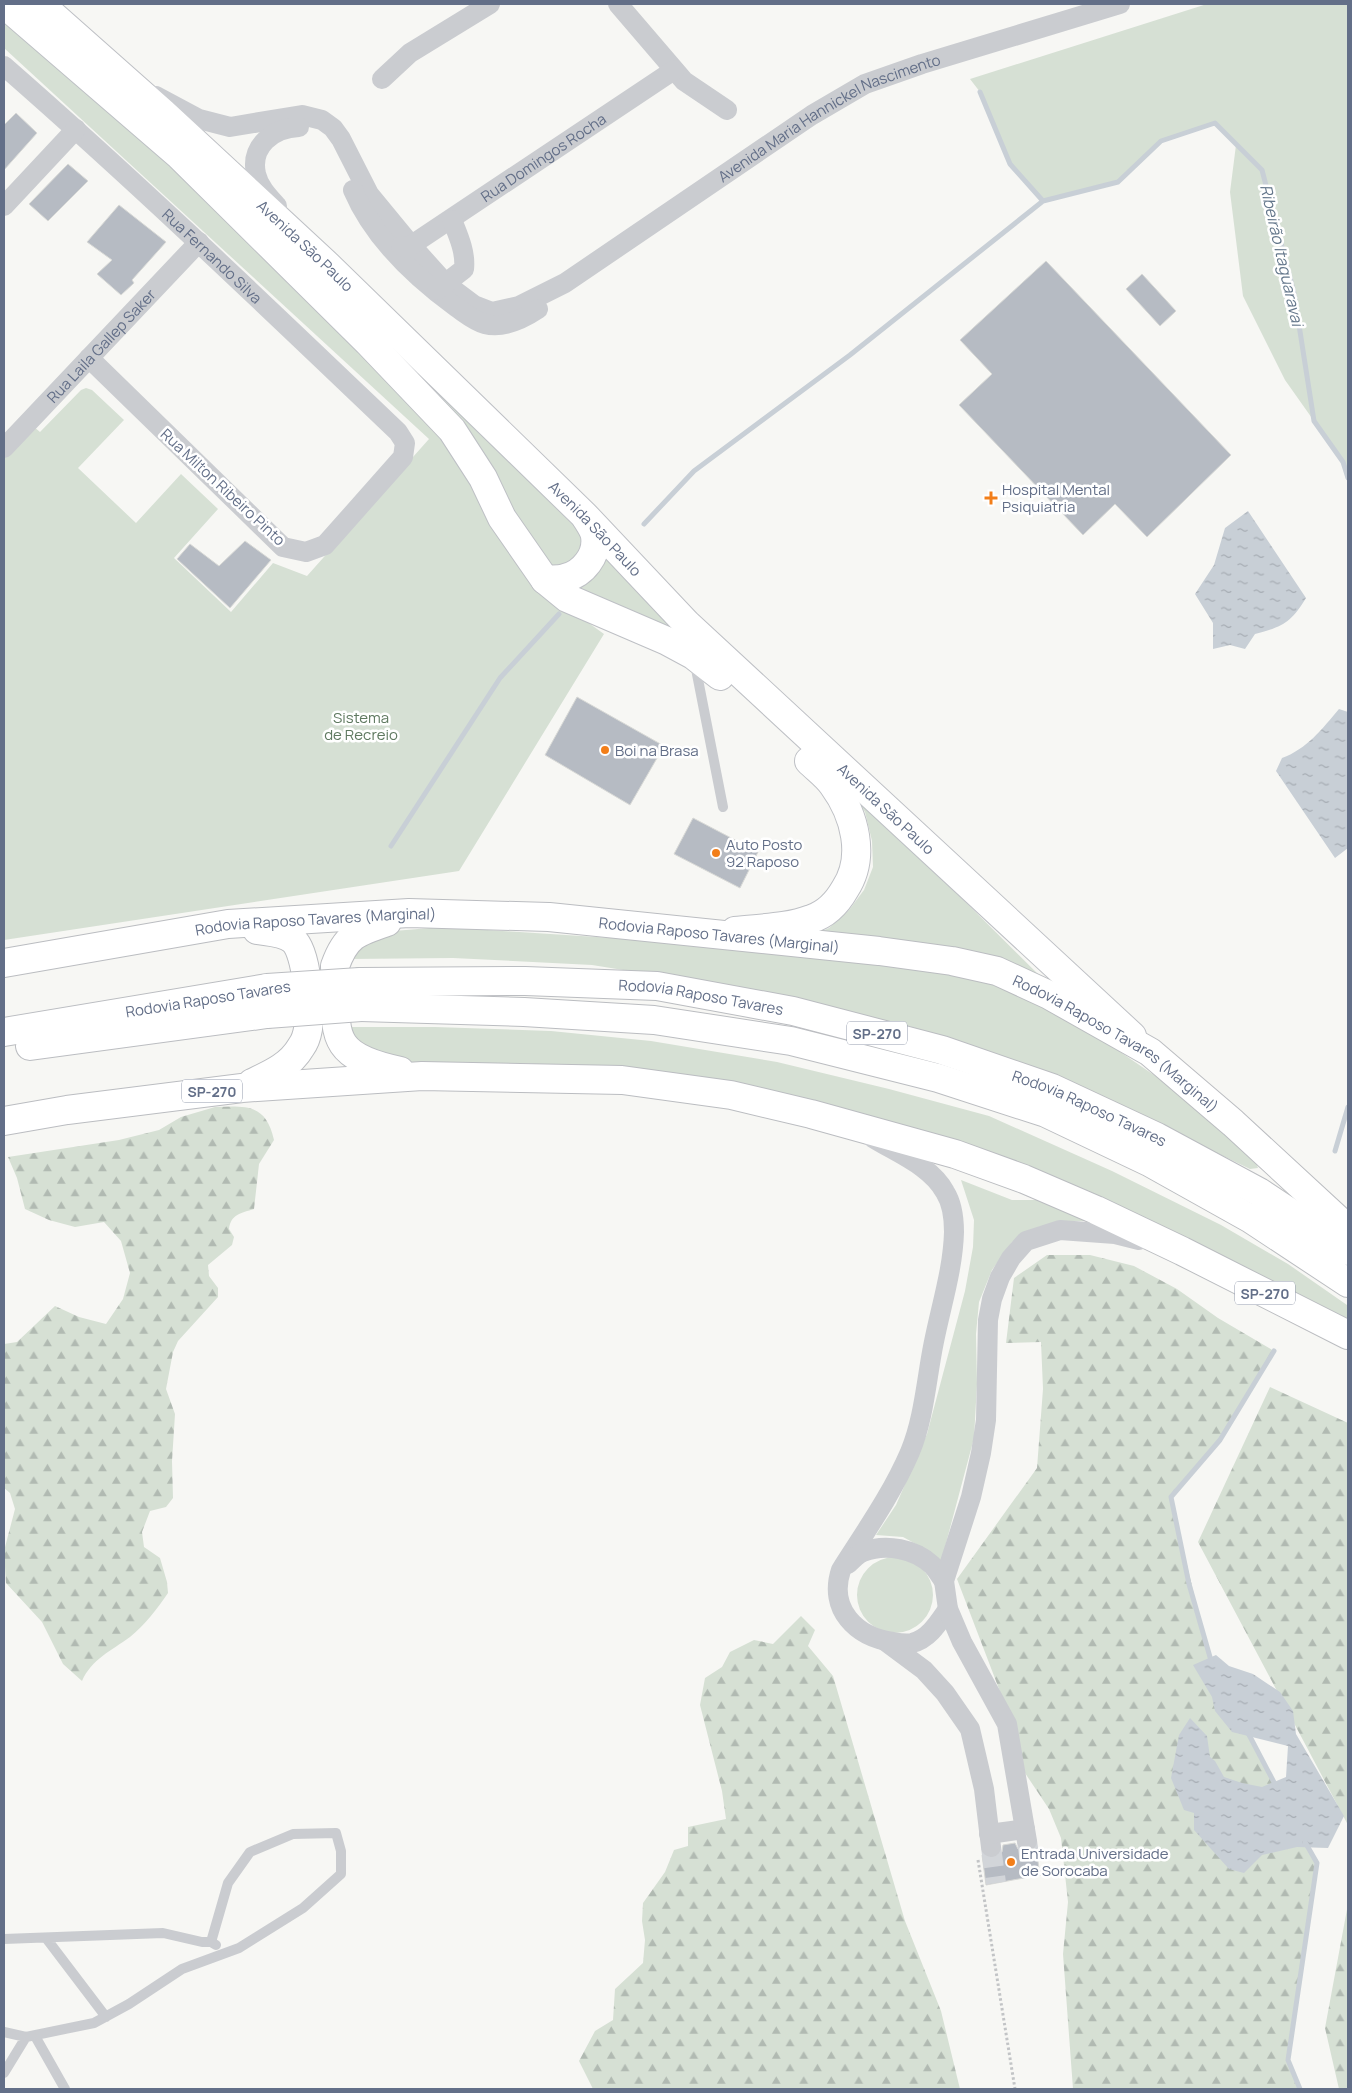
<svg xmlns="http://www.w3.org/2000/svg" width="1352" height="2093" font-family="Manrope,sans-serif">
  <style>
    .green { fill: #d6e0d4 }
    .forest { fill: url(#forest-firs) }
    .water { fill: url(#water-ripples) }
    .lines { fill: none; stroke-linecap: round; stroke-linejoin: round }
    .stream { stroke: #c8cfd6; stroke-width: 5 }
    .building { fill: #b6bbc3; stroke: #d8d9d6 }
    .minor-tunnel { stroke: #d2d5d9; stroke-width: 20; stroke-dasharray: 20 10; stroke-linecap: butt }
    .primary-casing { stroke: #bec0c5; stroke-width: 30 }
    .trunk-casing { stroke: #bbbdc1; stroke-width: 30 }
    .motorway-casing { stroke: #bbbdc1; stroke-width: 30 }
    .path { stroke: #c2c4c6; stroke-width: 3; stroke-dasharray: 2.5 2.5; stroke-linecap: butt }
    .service { stroke: #caccd0; stroke-width: 10 }
    .minor { stroke: #caccd0; stroke-width: 20 }
    .primary { stroke: #fff; stroke-width: 28 }
    .trunk { stroke: #fff; stroke-width: 28 }
    .motorway { stroke: #fff; stroke-width: 28 }
    .motorway-bridge-casing { stroke: #bbbdc1; stroke-width: 30; stroke-linecap: butt }
    .motorway-bridge { stroke: #fff; stroke-width: 28 }
    .poi-dot { fill: #f27e19; stroke: #fff; stroke-width: 2 }
    .labels { text-anchor: middle; dominant-baseline: central; stroke-width: 5; stroke-linejoin: round; paint-order: stroke }
    .shield { fill: #fff; stroke: #929aac; stroke-width: 1 }
    .shield-label { font-size: 14px; font-weight: bold; fill: #636f88 }
    .street-label { font-size: 15px; fill: #636f88; stroke: #fff }
    .poi-label { font-size: 15px; fill: #636f88; stroke: #fff; text-anchor: start }
    .park-label { font-size: 15px; fill: #5f7960; stroke: #fff }
    .water-label { font-size: 16px; font-style: italic; fill: #64778b; stroke: #fff }
  </style>
  <defs>
    <pattern id="forest-firs" width="22" height="20" patternUnits="userSpaceOnUse" patternTransform="scale(1.25)"><rect width="22" height="20" fill="#d6e0d4"/><path d="M5 1l3.5 6h-7zM16 11l3.5 6h-7z" fill="#b1bab2"/></pattern>
    <pattern id="water-ripples" width="26" height="14" patternUnits="userSpaceOnUse" patternTransform="scale(1.25)"><rect width="26" height="14" fill="#c8cfd6"/><path d="M2 4q2-2 4 0t4 0M15 11q2-2 4 0t4 0" fill="none" stroke="#a6acb3"/></pattern>
  </defs>
  <rect width="100%" height="100%" fill="#f7f7f4"/>
  <path class="green" d="M 11,4 L 26,4 L 98,64 L 413,364 L 583,535 L 578,563 L 554,567 C 524,545 518,522 503,490 Z
    M 1207,4 L 1348,4 L 1348,478 L 1343,462 L 1285,380 L 1243,296 L 1230,192 L 1236,145 L 1216,123 L 1161,141 L 1118,182 L 1043,201 L 1010,164 L 980,92 L 970,79 Z
    M 4,17 L 138,131 L 448,440 L 551,596 L 604,634 L 459,871 L 4,940 L 4,457 L 33,426 L 40,432 L 81,390 L 86,388 L 92,390 L 124,420 L 78,468 L 136,523 L 181,474 L 218,509 L 174,558 L 231,612 L 273,563 L 307,576 L 429,439 L 4,48 Z
    M 606,544 L 1046,982 L 808,937 L 829,928 L 849,910 L 864,890 L 873,867 L 872,841 L 865,812 L 846,785 L 744,685 L 572,588 C 600,582 600,568 606,544 Z
    M 442,927 L 720,945 L 979,978 L 1033,998 L 1113,1047 L 1170,1086 L 1255,1160 L 1258,1168 L 1250,1169 L 1145,1118 L 1042,1072 L 912,1027 L 767,993 L 592,965 L 453,958 L 348,959 L 355,946 L 394,931 Z
    M 348,1027 L 435,1027 L 551,1031 L 651,1041 L 777,1062 L 889,1089 L 989,1116 L 1112,1171 L 1221,1225 L 1288,1264 L 1347,1305 L 1348,1324 L 1091,1198 L 629,1070 L 520,1063 L 413,1063 L 379,1061 L 367,1054 Z
    M 961,1180 L 1012,1200 L 1055,1200 L 1091,1221 L 1070,1221 L 1038,1227 L 1012,1242 L 992,1270 L 979,1302 L 976,1334 L 977,1384 L 974,1438 L 941,1562 L 927,1550 L 903,1537 L 876,1535 L 896,1505 L 927,1434 L 965,1291 L 973,1247 L 974,1220 Z
    M857 1595a38 38 0 1 1 76 0a38 38 0 1 1-76 0Z"/>
  <path class="forest" d="M 215,1107 C 247,1106 266,1104 274,1140 L 259,1164 L 254,1209 C 241,1213 231,1214 229,1229 L 234,1237 L 232,1245 L 208,1265 L 209,1276 L 218,1288 L 218,1297 L 178,1341 L 173,1352 L 166,1389 L 175,1414 L 172,1461 L 173,1498 L 166,1507 L 150,1511 L 142,1532 L 144,1547 L 160,1558 L 167,1582 L 168,1593 C 157,1609 145,1625 130,1637 C 111,1651 92,1659 82,1681 L 63,1664 L 42,1622 L 6,1583 L 4,1551 L 15,1509 L 10,1493 L 4,1488 L 4,1344 L 17,1342 L 55,1306 L 79,1317 L 106,1324 L 123,1299 L 130,1273 L 121,1241 L 104,1222 L 75,1227 L 49,1220 L 25,1209 L 17,1178 L 8,1157 L 119,1140 L 159,1130 L 181,1117 Z
    M 1047,1255 L 1090,1255 L 1134,1266 L 1177,1289 L 1218,1318 L 1274,1351 L 1220,1440 L 1171,1497 L 1209,1658 L 1317,1863 L 1288,2060 L 1300,2089 L 1073,2089 L 1063,1954 L 1068,1902 L 1061,1838 L 1049,1809 L 1023,1770 L 1012,1723 L 957,1579 L 1037,1468 L 1043,1389 L 1041,1342 L 1006,1343 L 1014,1278 Z
    M 1270,1387 L 1348,1423 L 1348,1825 L 1198,1542 Z
    M 801,1616 L 815,1630 L 808,1646 L 833,1676 L 905,1921 L 941,2011 L 960,2089 L 593,2089 L 579,2061 L 595,2031 L 613,2020 L 615,1989 L 643,1963 L 645,1940 L 642,1921 L 643,1903 L 665,1872 L 674,1850 L 688,1846 L 688,1827 L 726,1819 L 722,1791 L 700,1705 L 705,1678 L 722,1667 L 730,1652 L 754,1640 L 773,1644 Z
    M 1348,1904 L 1348,2089 L 1339,2089 L 1325,2028 Z"/>
  <path class="water" d="M 1248,511 L 1306,598 C 1291,623 1282,627 1255,634 L 1245,649 L 1230,645 L 1213,649 L 1213,623 L 1195,594 L 1214,565 L 1225,528 Z
    M 1339,709 L 1348,712 L 1348,848 L 1335,858 L 1276,771 L 1282,758 C 1307,749 1322,729 1339,709 Z
    M 1216,1655 L 1229,1666 L 1253,1674 L 1280,1692 L 1293,1711 L 1296,1734 L 1344,1816 L 1328,1848 L 1297,1847 L 1262,1855 L 1244,1873 L 1229,1869 L 1194,1830 L 1194,1813 L 1184,1810 L 1171,1778 L 1179,1735 L 1190,1718 L 1207,1736 L 1210,1757 L 1215,1761 L 1224,1777 L 1242,1783 L 1262,1787 L 1286,1777 L 1288,1746 L 1232,1732 L 1215,1711 L 1212,1697 L 1193,1665 Z"/>
  <g class="lines">
    <path class="stream" d="M 980,92 L 1010,164 L 1043,201 L 1118,182 L 1161,141 L 1215,123 L 1262,170 L 1294,293 L 1314,421 L 1343,462 L 1348,478
      M 644,524 L 694,471 L 850,355 L 1043,201
      M 391,846 L 500,678 L 559,614
      M 1335,1151 L 1348,1107
      M 1212,1664 L 1189,1584 L 1171,1497 L 1220,1440 L 1274,1351
      M 1247,1731 L 1277,1788
      M 1300,2089 L 1288,2060 L 1317,1863 L 1305,1842"/>
  </g>
  <path class="building" d="M 16,113 L 37,133 L 4,170 L 4,125 Z
    M 68,164 L 88,181 L 48,221 L 29,204 Z
    M 119,205 L 166,242 L 132,280 L 134,283 L 121,295 L 97,274 L 112,260 L 87,242 Z
    M 1046,261 L 1231,455 L 1147,537 L 1115,504 L 1083,535 L 959,405 L 992,374 L 960,340 Z
    M 1142,274 L 1176,311 L 1160,326 L 1126,289 Z
    M 245,541 L 271,560 L 230,608 L 177,559 L 190,544 L 219,566 Z
    M 577,697 L 664,746 L 630,805 L 545,755 Z
    M 693,818 L 758,852 L 740,888 L 674,854 Z
    M 1015,1843 L 1018,1849 L 1023,1852 L 1029,1853 L 1036,1848 L 1040,1875 L 986,1885 L 982,1855 L 987,1858 L 993,1859 L 1002,1852 L 1003,1845 Z"/>
  <g class="lines">
    <path class="minor-tunnel" d="M 1027,1841 L 1032,1877
      M 991,1847 L 996,1883"/>
    <g class="primary-casing">
      <g id="primary">
        <path d="M 4,4 L 180,156 L 368,342 L 452,430 L 483,478 L 502,518 L 545,580 L 567,598 L 667,641 L 693,655 L 720,676"/>
        <path id="s5" d="M 40,4 L 163,113 L 326,264 L 585,516 L 687,624 L 1132,1036"/>
        <path d="M 545,580 C 552,579 559,580 565,578 C 583,574 598,555 595,536 C 594,530 589,523 586,518"/>
        <path d="M 735,931 C 760,928 788,928 811,919 C 827,914 837,903 845,889 C 866,857 855,815 833,785 C 827,776 817,769 809,761"/>
      </g>
    </g>
    <g class="trunk-casing">
      <g id="trunk">
        <path d="M 387,922 C 357,932 346,935 335,966 C 337,1033 324,1055 400,1071"/>
        <path id="s6" d="M 4,963 L 228,924 L 409,913 L 549,917 L 879,951 L 952,961 L 997,971 L 1049,995 L 1150,1052 L 1233,1123 L 1348,1229"/>
        <path d="M 252,1083 C 271,1074 290,1066 301,1047 C 304,1043 307,1035 308,1029 C 310,1010 308,953 293,940 C 284,932 268,932 257,930"/>
        <path d="M 4,1121 L 67,1110 L 242,1088 L 422,1076 L 622,1080 L 731,1095 L 811,1114 L 955,1154 L 1024,1179 L 1096,1210 L 1182,1251 L 1348,1335"/>
      </g>
    </g>
    <g class="motorway-casing">
      <g id="motorway">
        <path id="s7" d="M 360,982 L 525,981 L 657,986 L 793,1011 L 942,1050 L 1052,1088 L 1157,1137 L 1259,1192 L 1348,1251"/>
        <path d="M 361,1007 L 524,1012 L 654,1020 L 791,1041 L 938,1078 L 1046,1113 L 1149,1162 L 1251,1219 L 1348,1283"/>
        <path d="M 4,1032 L 267,988"/>
        <path d="M 30,1046 L 267,1014"/>
      </g>
    </g>
    <path class="path" d="M 978,1860 L 1015,2089"/>
    <path class="service" d="M 695,664 L 723,807
      M 46,1938 L 106,2017
      M 4,1939 L 163,1933 L 202,1942 L 211,1942 L 216,1945
      M 4,2032 L 26,2037
      M 35,2036 L 65,2089
      M 4,2073 L 26,2037 L 94,2023 L 129,2004 L 182,1969 L 239,1948 L 303,1908 L 341,1874 L 341,1851 L 336,1833 L 293,1834 L 250,1852 L 228,1883 L 211,1942"/>
    <g class="minor">
      <path d="M 618,4 L 684,81 L 727,110"/>
      <path id="s1" d="M 4,66 C 139,184 268,308 398,432 L 405,443 L 403,457 L 325,545 L 306,552 L 283,547 L 89,358"/>
      <path d="M 382,79 L 410,53 L 490,4"/>
      <path id="s2" d="M 156,96 L 199,119 L 230,127 L 302,115 L 322,120 L 333,128 L 341,139 L 369,194 L 411,245 L 446,284 L 474,305 L 492,312 L 519,306 L 565,283 L 812,115 L 865,84 L 922,64 L 1120,4"/>
      <path d="M 353,190 C 373,237 415,277 456,307 C 465,313 474,321 485,324 C 504,329 523,319 538,309"/>
      <path d="M 4,206 L 76,129"/>
      <path d="M 277,206 C 269,197 259,187 256,174 C 250,146 273,128 299,127"/>
      <path id="s3" d="M 401,246 L 407,248 L 674,70"/>
      <path d="M 437,290 L 464,269 C 466,252 458,235 452,220"/>
      <path id="s4" d="M 4,448 L 199,242"/>
      <path d="M 873,1138 C 897,1153 931,1166 945,1192 C 952,1203 954,1219 954,1232 C 953,1272 939,1312 932,1352 C 926,1385 923,1421 910,1452 C 892,1494 865,1532 841,1570 C 828,1609 856,1637 893,1642 C 899,1643 906,1644 912,1643 C 929,1639 939,1622 948,1609"/>
      <path d="M 848,1564 C 852,1560 858,1554 863,1552 C 886,1543 915,1549 932,1565 C 937,1570 940,1576 944,1581"/>
      <path d="M 885,1641 L 924,1670 L 945,1693 L 970,1729 L 984,1789 L 991,1847"/>
      <path d="M 989,1834 L 1025,1829"/>
      <path d="M 1027,1841 L 1007,1724 L 962,1642 L 948,1609 L 944,1581 L 971,1497 L 981,1453 L 986,1420 L 988,1320 L 992,1299 L 1000,1277 L 1011,1258 L 1026,1241 L 1060,1230 L 1115,1234 L 1139,1240"/>
    </g>
    <use href="#primary" class="primary"/>
    <use href="#trunk" class="trunk"/>
    <use href="#motorway" class="motorway"/>
    <g class="motorway-bridge-casing">
      <path id="motorway-bridge" d="M 267,988 L 360,982
        M 267,1014 L 361,1007"/>
    </g>
    <use href="#motorway-bridge" class="motorway-bridge"/>
  </g>
  <g class="poi-dot">
    <path d="M988.5 490.5h5v5h5v5h-5v5h-5v-5h-5v-5h5z"/>
    <circle cx="605" cy="750" r="5"/>
    <circle cx="716" cy="853" r="5"/>
    <circle cx="1011" cy="1862" r="5"/>
  </g>
  <g class="labels">
    <g class="shield">
      <rect x="847" y="1021.5" width="60" height="23" rx="4"/>
      <rect x="182" y="1079.5" width="60" height="23" rx="4"/>
      <rect x="1235" y="1281.5" width="60" height="23" rx="4"/>
    </g>
    <g class="shield-label">
      <text x="877" y="1033">SP-270</text>
      <text x="212" y="1091">SP-270</text>
      <text x="1265" y="1293">SP-270</text>
    </g>
    <g class="street-label">
      <text stroke="none"><textPath href="#s2" startOffset="828">Avenida Maria Hannickel Nascimento</textPath></text>
      <text stroke="none"><textPath href="#s3" startOffset="170">Rua Domingos Rocha</textPath></text>
      <text stroke="none"><textPath href="#s5" startOffset="359">Avenida São Paulo</textPath></text>
      <text stroke="none"><textPath href="#s1" startOffset="282">Rua Fernando Silva</textPath></text>
      <text stroke="none"><textPath href="#s4" startOffset="141">Rua Laila Gallep Saker</textPath></text>
      <text transform="translate(223 487) rotate(43)">Rua Milton Ribeiro Pinto</text>
      <text stroke="none"><textPath href="#s5" startOffset="764">Avenida São Paulo</textPath></text>
      <text stroke="none"><textPath href="#s5" startOffset="1168">Avenida São Paulo</textPath></text>
      <text stroke="none"><textPath href="#s6" startOffset="315">Rodovia Raposo Tavares (Marginal)</textPath></text>
      <text stroke="none"><textPath href="#s6" startOffset="720">Rodovia Raposo Tavares (Marginal)</textPath></text>
      <text stroke="none"><textPath href="#s7" startOffset="342">Rodovia Raposo Tavares</textPath></text>
      <text transform="translate(208 999) rotate(-9)">Rodovia Raposo Tavares</text>
      <text stroke="none"><textPath href="#s6" startOffset="1140">Rodovia Raposo Tavares (Marginal)</textPath></text>
      <text stroke="none"><textPath href="#s7" startOffset="748">Rodovia Raposo Tavares</textPath></text>
    </g>
    <g class="poi-label">
      <text x="1002" y="489">Hospital Mental<tspan x="1002" dy="17">Psiquiatria</tspan></text>
      <text x="615" y="750">Boi na Brasa</text>
      <text x="726" y="844">Auto Posto<tspan x="726" dy="17">92 Raposo</tspan></text>
      <text x="1021" y="1853">Entrada Universidade<tspan x="1021" dy="17">de Sorocaba</tspan></text>
    </g>
    <g class="park-label">
      <text x="361" y="717">Sistema<tspan x="361" dy="17">de Recreio</tspan></text>
    </g>
    <g class="water-label">
      <text transform="translate(1282 255) rotate(77)">Ribeirão Itaguaravai</text>
    </g>
  </g>
  <rect width="1352" height="2093" fill="none" stroke="#636f88" stroke-width="10"/>
</svg>
